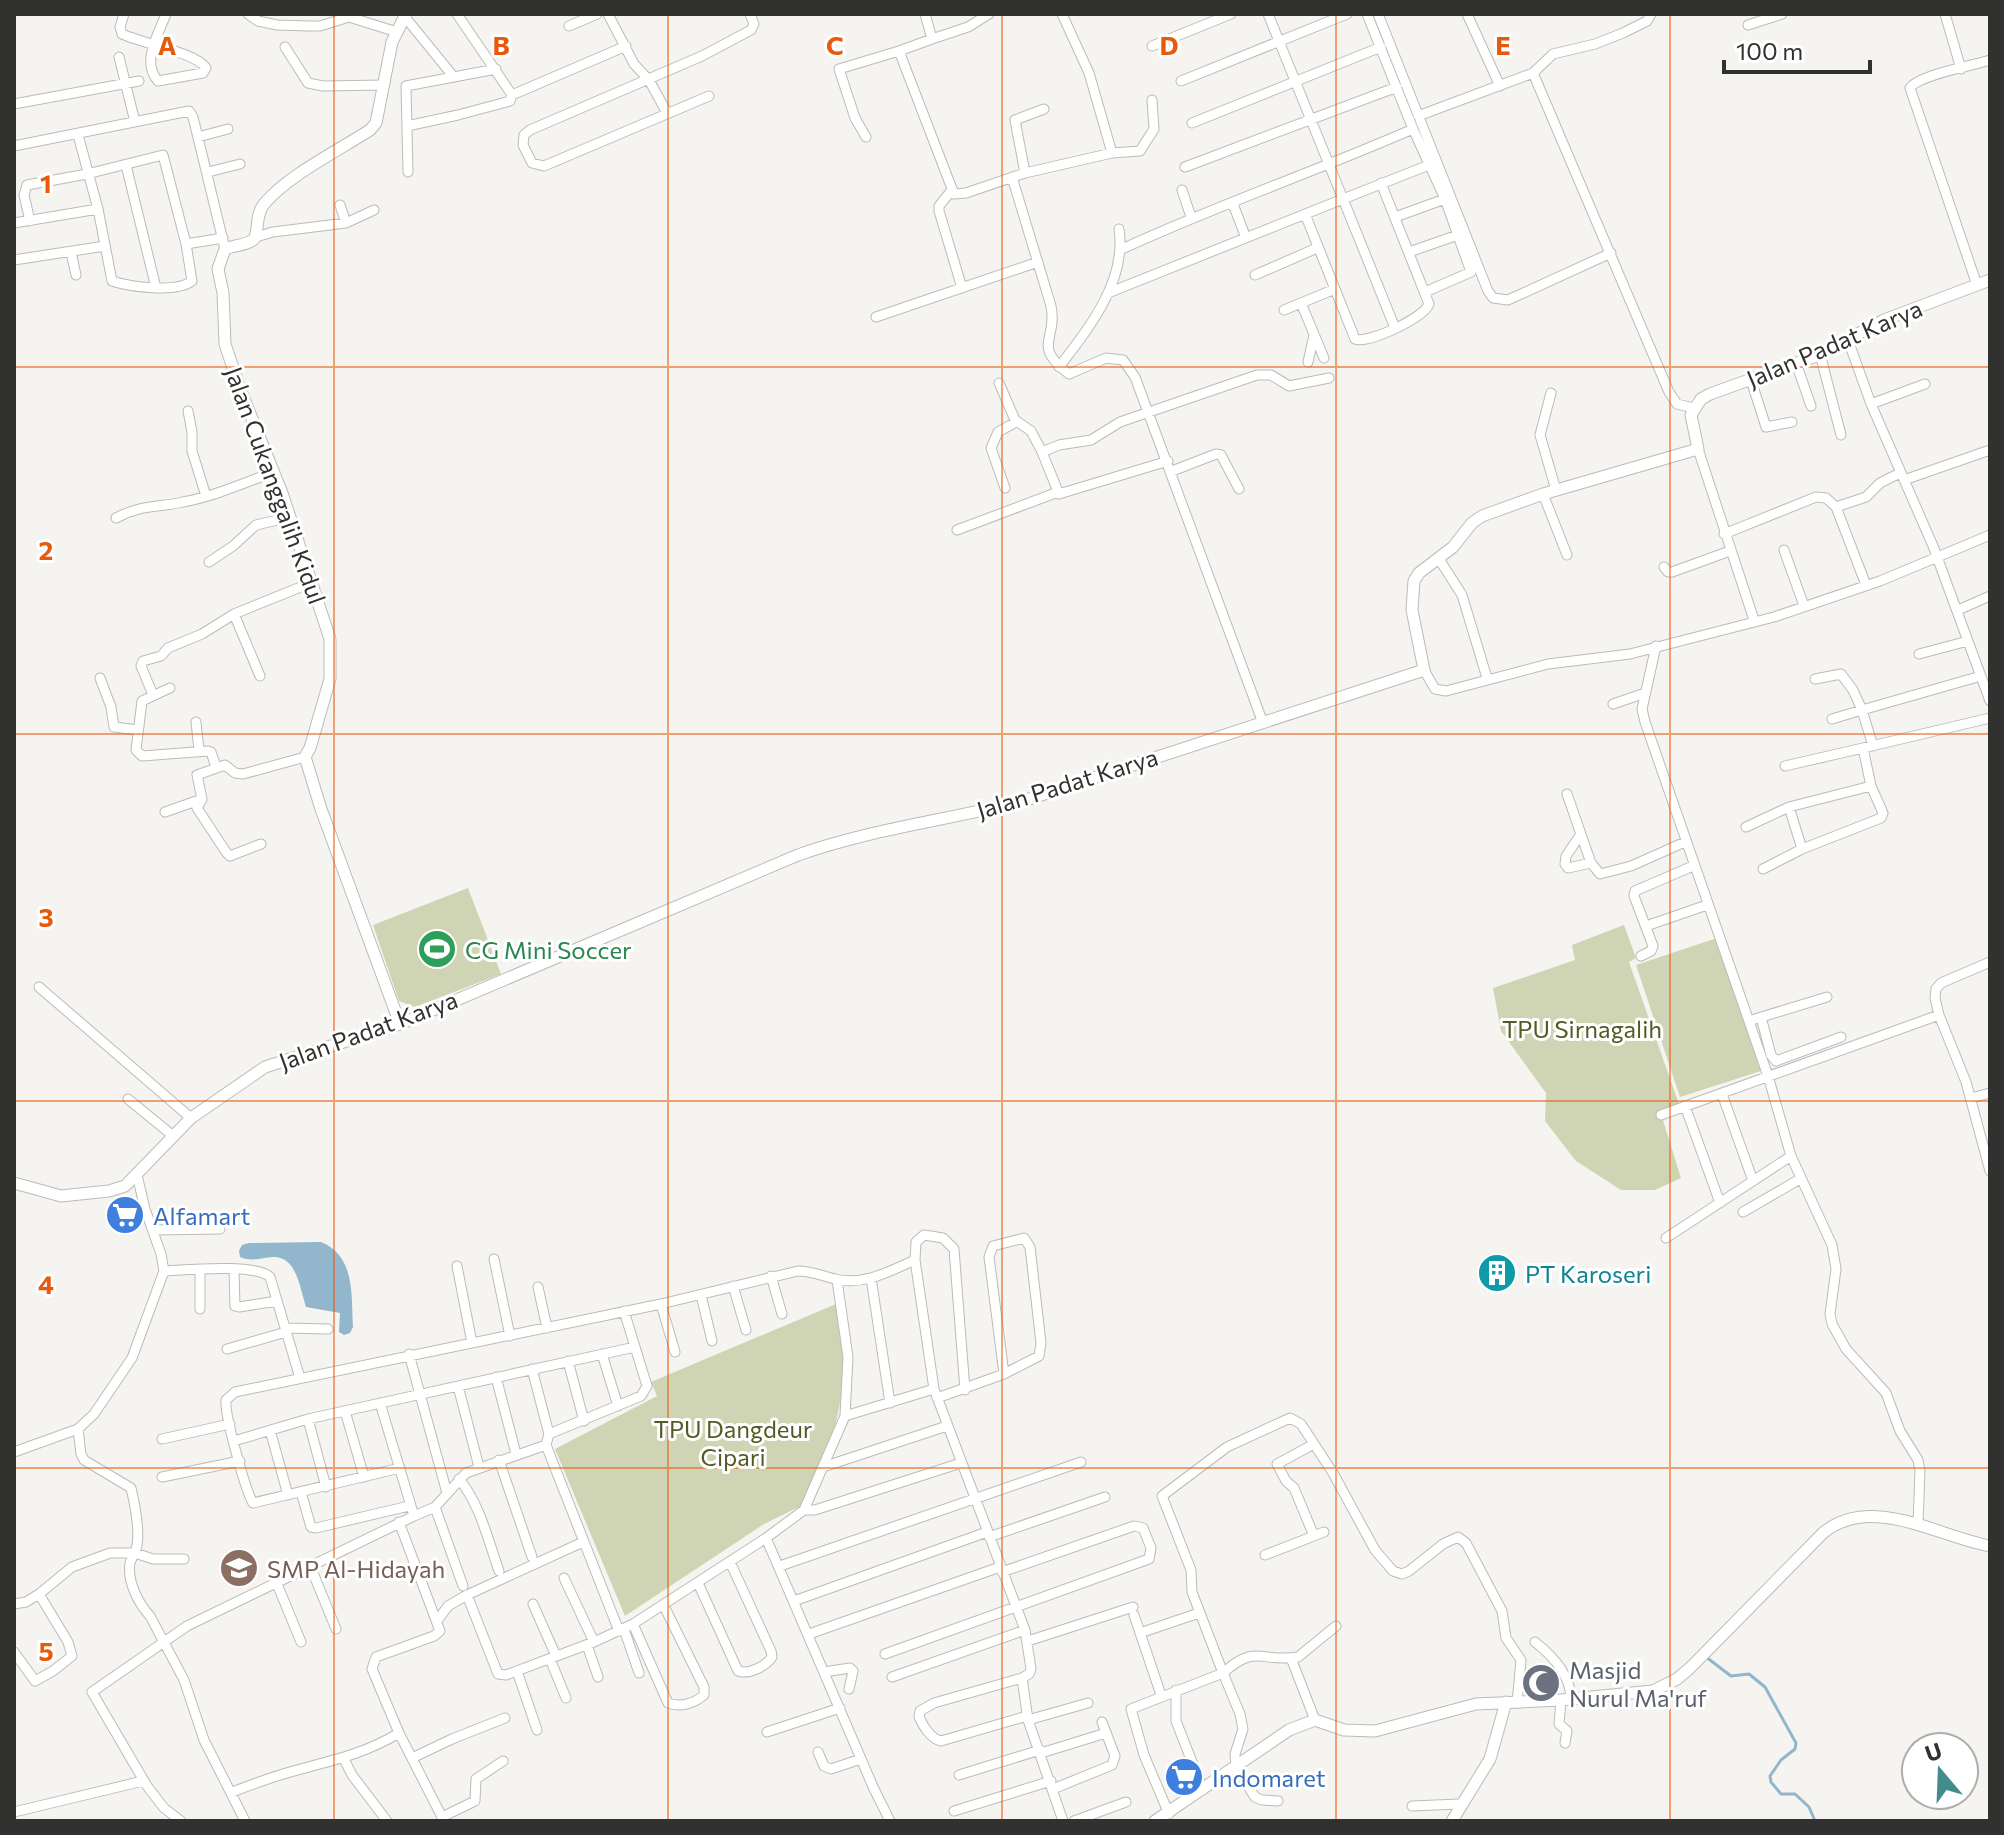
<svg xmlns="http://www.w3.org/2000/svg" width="2004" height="1835" font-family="Commissioner,sans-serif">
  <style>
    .green { fill: #cfd5b4 }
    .water { fill: #92b6cb }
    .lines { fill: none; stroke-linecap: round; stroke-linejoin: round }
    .stream { stroke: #92b6cb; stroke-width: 3 }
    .minor-casing { stroke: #bcbbb7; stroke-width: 11 }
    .tertiary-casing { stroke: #bcbbb7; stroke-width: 13 }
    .minor { stroke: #fff; stroke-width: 9 }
    .tertiary { stroke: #fff; stroke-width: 11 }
    .grid { fill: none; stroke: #e8590c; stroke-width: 2; stroke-opacity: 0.55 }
    .labels { text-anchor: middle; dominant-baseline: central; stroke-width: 6; stroke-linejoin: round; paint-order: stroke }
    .street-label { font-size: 24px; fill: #31312f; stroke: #fff }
    .leisure-label { font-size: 24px; fill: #27864d; stroke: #fff; text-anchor: start }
    .park-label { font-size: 24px; fill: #545b22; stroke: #fff }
    .shop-label { font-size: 24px; fill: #366cbe; stroke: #fff; text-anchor: start }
    .culture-label { font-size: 24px; fill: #0d838f; stroke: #fff; text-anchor: start }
    .education-label { font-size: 24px; fill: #785e54; stroke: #fff; text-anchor: start }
    .worship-label { font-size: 24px; fill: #5b616d; stroke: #fff; text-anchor: start }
    .grid-label { font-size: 26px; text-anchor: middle; font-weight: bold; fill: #e8590c; stroke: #fff; stroke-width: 6; stroke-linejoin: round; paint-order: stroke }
  </style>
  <rect width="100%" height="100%" fill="#f5f4f0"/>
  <path class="green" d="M 468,888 L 501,974 L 415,1007 L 399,1001 L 373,925 Z
    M 1624,925 L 1636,958 L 1629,962 L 1680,1107 L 1661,1114 L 1681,1178 L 1655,1190 L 1621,1190 L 1576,1161 L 1545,1121 L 1546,1093 L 1501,1031 L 1493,988 L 1575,960 L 1572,945 Z
    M 1717,938 L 1761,1071 L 1680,1097 L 1636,965 Z
    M 836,1304 L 846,1375 L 828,1460 L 807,1503 L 764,1524 L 625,1616 L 555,1449 L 657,1396 L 651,1382 Z"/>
  <path class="water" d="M 321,1242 C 356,1256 351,1296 353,1327 L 350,1333 L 344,1335 L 339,1332 L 340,1313 L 306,1307 C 300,1289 297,1256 273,1257 C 261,1258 252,1262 240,1257 L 239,1251 L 242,1245 L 249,1243 Z"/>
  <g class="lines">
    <path class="stream" d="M 1706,1657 L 1731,1676 L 1749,1674 L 1765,1687 L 1796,1743 L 1795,1749 L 1781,1760 L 1770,1776 L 1771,1782 L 1781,1794 L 1795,1794 L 1809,1807 L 1815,1821"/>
    <g class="minor-casing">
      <path id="minor" d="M 124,14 L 120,27 L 122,34 C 141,43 197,53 206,68 L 203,73 L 158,81 C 141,62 158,35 166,14
        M 248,14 L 258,21 L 277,25 L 308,26 L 320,26 L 349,17 L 397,32
        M 457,14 L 512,95 L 626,46
        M 608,14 L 634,64 L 649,80 L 667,113
        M 925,14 L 932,39 L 899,51 L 954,194 L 966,193 L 1025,173 L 1112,153 L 1140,151 L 1154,129 L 1152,100
        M 1062,14 L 1089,73 L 1112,153
        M 1367,14 L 1413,129 L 1445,199 L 1471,272 L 1425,292
        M 1378,14 L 1488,291 L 1493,298 L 1508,300 L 1611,253
        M 1467,14 L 1500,86
        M 1945,14 L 1961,69
        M 405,17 L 453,76
        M 1748,25 L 1782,14
        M 569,26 L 597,14
        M 932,39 L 968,27 L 989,14
        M 1152,46 L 1231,14
        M 285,47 L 308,83 L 323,86 L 384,85
        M 119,57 L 135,122
        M 1533,73 L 1669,392 L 1677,404 L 1694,408
        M 1181,81 L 1347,14
        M 709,96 L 544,166 L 532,163 L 523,145 L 524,135 L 530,130 L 702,56 L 751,30 L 754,24 L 750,14
        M 14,104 L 139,81
        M 1418,116 L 1533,73 L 1553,54 L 1595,44 L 1623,33 L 1647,21 L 1651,14
        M 1192,123 L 1381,47
        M 407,126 L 458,115 L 510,101 L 512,95
        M 198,137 L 228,129
        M 866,137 L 855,118 L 839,69 L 899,51
        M 14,146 L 189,111 L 193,117 L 225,249
        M 126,165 L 156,288
        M 1185,167 L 1397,87
        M 208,172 L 240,164
        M 408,172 L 406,86 L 496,69
        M 1025,173 L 1015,120 L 1044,109
        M 1012,177 L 1051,306 C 1058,340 1031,345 1069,374 L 1106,358 L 1123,360 L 1135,377 L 1263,723
        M 1182,190 L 1191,217
        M 951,191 L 939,206 L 939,211 L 962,288
        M 1233,204 L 1246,238
        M 340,205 L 346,223
        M 1305,214 L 1355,339 C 1368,344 1424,318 1429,304 L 1381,183
        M 1395,217 L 1445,199
        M 30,221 L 24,195 L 27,185 L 87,174 L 163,155 L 186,244 L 192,281 C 177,293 130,287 112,281 L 98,209 L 78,135
        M 14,223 L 98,209
        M 256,237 L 273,232 L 346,223 L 374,210
        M 186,244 L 223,238
        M 1122,249 C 1217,205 1317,171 1413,129
        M 71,252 L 76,275
        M 1409,252 L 1458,235
        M 14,260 L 105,246
        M 1255,275 L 1317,248
        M 1977,285 L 1910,88 C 1918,75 1972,66 1990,60
        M 1108,293 L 1343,199 L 1268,14
        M 1301,303 L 1324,358
        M 1284,310 L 1335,289
        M 876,317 L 1038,262
        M 1395,328 L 1343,199 L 1429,165
        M 1848,340 L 1871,404 L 1933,546 L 1990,701
        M 1820,354 L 1841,435
        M 1308,362 L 1314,335
        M 1796,363 L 1811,406
        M 1059,367 C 1089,328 1127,281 1119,229
        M 1751,380 L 1766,427 L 1792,422
        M 999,383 L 1015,420 L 1031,431 L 1042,452 L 1059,494 L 1168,461
        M 1551,393 L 1540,435 L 1556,490
        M 1871,404 L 1925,384
        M 188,411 L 192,432 L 192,451 L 206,496
        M 1698,449 L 1754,620
        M 1042,452 L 1059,445 L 1091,440 L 1120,422 L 1257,375 L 1271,375 L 1289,386 L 1329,378
        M 1172,471 L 1216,454 L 1221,455 L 1239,489
        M 1904,480 L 1990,450
        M 1005,488 L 991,448 L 998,432 L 1016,422
        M 1543,494 L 1567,555
        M 1836,507 L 1866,497 L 1880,483 L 1900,473
        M 116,518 C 143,504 156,508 183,502 C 215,496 244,483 274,472
        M 957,530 L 1058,492
        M 1724,534 L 1816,497 L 1826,498 L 1836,507 L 1866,585
        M 1784,550 L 1804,606
        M 1439,559 L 1462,595 L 1487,678
        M 209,562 L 233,546 L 256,525 L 290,517
        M 1664,567 L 1668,572 L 1672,572 L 1730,551
        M 1958,610 L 1990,596
        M 234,614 L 260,676
        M 1656,646 L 1642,709 L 1645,722 L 1768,1076 L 1791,1156 L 1832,1245 L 1836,1269 L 1830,1314 L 1832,1324 L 1846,1349 L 1886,1393 L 1900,1431 L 1918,1460 L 1920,1471 L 1918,1524
        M 1919,654 L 1968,641
        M 1424,670 L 1435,689 L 1446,691 L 1548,664 L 1630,654 L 1774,617 L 1880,581 L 1990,535
        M 100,678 L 111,707 L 114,727 L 138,730
        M 1815,679 L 1841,674 L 1853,690 L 1862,710 L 1832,719
        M 170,688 L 142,701 L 136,750 L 142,756 L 208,751 L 211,752 L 216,767
        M 153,695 L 141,666 L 143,661 L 161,656 L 168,648 L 202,634 L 234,614 L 313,582
        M 1613,704 L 1645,693
        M 196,722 L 199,750
        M 1873,746 L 1862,710 L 1981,676
        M 1785,766 L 1863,748
        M 1567,794 L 1591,863 L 1600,874 L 1631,866 L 1685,842
        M 165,812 L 202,799
        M 1746,827 L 1789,807
        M 1581,834 L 1566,856 L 1565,864 L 1568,868 L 1591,863
        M 261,844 L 230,856 L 226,852 L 197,808 L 202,799 L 197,775 L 225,765 L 235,773 L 243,774 L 305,757
        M 1802,849 L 1789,807 L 1871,786
        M 1763,869 L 1802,849 L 1881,818 L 1883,813 L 1871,786 L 1863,748 L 1990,718
        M 1646,926 L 1707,905
        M 1641,956 L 1651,951 L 1653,946 L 1634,896 L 1635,891 L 1693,866
        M 1990,962 L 1941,983 L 1936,989 L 1935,998 L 1939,1015 L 1966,1082 L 1990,1171
        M 39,987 L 191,1118
        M 1761,1017 L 1771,1055 L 1776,1061 L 1841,1037
        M 1755,1019 L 1827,997
        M 1722,1094 L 1753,1181
        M 1971,1098 L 1990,1093
        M 128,1099 L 172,1135
        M 1685,1106 L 1720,1203
        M 1661,1115 L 1939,1015
        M 1743,1212 L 1800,1179
        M 154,1230 L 220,1229
        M 1666,1238 L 1791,1156
        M 494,1259 L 510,1336
        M 457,1266 L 472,1343
        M 200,1270 L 200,1309
        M 234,1270 L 235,1306 L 239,1307 L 277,1301
        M 164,1271 C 186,1270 255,1263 270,1277 L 300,1378
        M 771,1276 L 782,1314
        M 871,1278 L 890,1403
        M 733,1286 L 746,1330
        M 538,1287 L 547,1328
        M 701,1295 L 712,1341
        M 661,1304 L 675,1352
        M 285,1328 L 328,1329
        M 227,1349 L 286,1332
        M 409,1354 L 447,1493
        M 602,1354 L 618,1406
        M 568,1361 L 584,1421
        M 532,1369 L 549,1434
        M 496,1377 L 516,1454
        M 458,1386 L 479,1467
        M 965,1390 L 954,1249 L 943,1238 L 924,1235 L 916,1242 L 915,1260 L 934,1389 L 1025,1630 L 1031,1669 L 1029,1674 L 1022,1678 L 1028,1720 L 1063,1821
        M 937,1398 L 1004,1374 L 1039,1356 L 1041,1343 L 1030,1247 L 1024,1238 L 993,1246 L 989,1257 L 1004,1374
        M 380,1403 L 414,1516 L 435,1507 L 466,1473 L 546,1445
        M 345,1411 L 364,1477
        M 845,1416 L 934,1389
        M 308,1419 L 326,1487
        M 78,1429 L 81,1454 L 84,1460 L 131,1488 C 135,1505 140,1528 137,1545 C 136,1552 132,1557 130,1563 C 127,1581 138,1603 150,1616 L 184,1680 L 204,1740 L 245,1821
        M 270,1430 L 288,1495
        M 162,1439 L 230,1424
        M 234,1441 L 308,1419 L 635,1347
        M 1314,1444 L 1277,1464 L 1286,1481 L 1294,1488 L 1314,1536
        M 14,1452 L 78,1429 L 94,1414 L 132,1358 L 164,1271 L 161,1254 L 145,1209 L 137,1175
        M 499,1460 L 532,1557
        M 826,1466 L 947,1426
        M 400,1468 L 253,1503 C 246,1492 224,1414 226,1400 L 235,1392 L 661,1304 L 798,1271 C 812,1271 822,1276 835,1279 C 864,1286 890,1271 915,1260
        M 162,1477 L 240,1461
        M 459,1479 C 480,1504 488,1540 499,1571
        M 301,1492 L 311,1527 L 316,1528 L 409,1506
        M 435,1507 L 463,1586
        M 804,1510 L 815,1510 L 961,1463
        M 399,1522 L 440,1631 L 434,1636 L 376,1657 L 372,1669 L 399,1733 L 444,1821
        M 989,1537 L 1105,1497
        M 766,1538 L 874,1789 L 890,1821
        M 1265,1555 L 1324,1532
        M 780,1566 L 1081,1462
        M 311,1568 L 336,1629
        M 564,1578 L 594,1642
        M 698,1583 L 738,1671 C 749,1675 766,1666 772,1657 L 771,1651 L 730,1562
        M 277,1584 L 301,1642
        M 467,1595 L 498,1674 L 506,1675 L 594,1642 L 633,1624 L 766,1538 L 804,1510 L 845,1416 L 848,1357 L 837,1280
        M 794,1601 L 987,1532
        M 14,1604 L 26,1602 L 39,1594 L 72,1567 L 110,1553 L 135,1553 L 153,1559 L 184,1559
        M 533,1604 L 556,1656
        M 1134,1615 L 1161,1695
        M 437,1621 L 448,1606 L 467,1595 L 583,1542
        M 633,1624 L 668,1703 C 680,1708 695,1703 704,1695 L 704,1687 L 664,1606
        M 624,1629 L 639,1673
        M 619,1631 L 546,1445 L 549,1434 L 641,1396 L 647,1386 L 624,1311
        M 1140,1633 L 1199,1613
        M 809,1634 L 1000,1567
        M 1028,1641 L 1133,1607
        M 1535,1642 C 1553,1656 1570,1675 1571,1698
        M 587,1645 L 598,1677
        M 14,1652 L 35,1681 L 53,1671 L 72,1656 L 68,1642 L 39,1594
        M 885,1654 L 1149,1559 L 1151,1548 L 1143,1528 L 1134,1526 L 1002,1572
        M 1291,1658 L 1315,1720
        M 550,1659 L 566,1698
        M 517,1671 L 537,1730
        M 824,1672 L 850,1668 L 853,1671 L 849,1689
        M 892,1677 L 1025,1630
        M 1022,1678 L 934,1703 L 920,1711 L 919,1717 C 923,1726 931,1739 941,1741 L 1027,1716
        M 1176,1690 L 1176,1721 L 1203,1790
        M 1561,1700 L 1559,1724 L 1567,1731 L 1565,1743
        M 1028,1720 L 1088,1703
        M 767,1732 L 840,1708
        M 818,1752 L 824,1766 L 831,1769 L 861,1759
        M 1041,1753 L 1106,1733
        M 412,1758 L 452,1739 L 505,1718
        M 344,1759 L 352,1775 L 387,1821
        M 959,1775 L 1040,1750
        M 1053,1789 L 1112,1765 L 1115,1756 L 1102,1722
        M 232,1792 C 248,1786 264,1780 280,1775 C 323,1762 359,1757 399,1733
        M 1278,1801 L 1262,1800 L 1255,1797 L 1236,1767 L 1235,1754 L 1243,1729 L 1240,1714 L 1223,1673 C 1256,1643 1261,1663 1298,1657 L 1336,1626
        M 1412,1806 L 1459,1804
        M 954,1811 L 1051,1781
        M 14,1812 L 143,1781
        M 1169,1814 L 1144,1755 L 1131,1709 L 1223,1673 L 1192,1592 L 1191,1570 L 1162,1496 L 1227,1447 L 1290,1418 L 1301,1424 L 1333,1473 L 1375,1550 L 1393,1571 L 1402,1574 L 1409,1571 L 1443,1544 L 1458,1537 L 1466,1543 L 1502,1611 L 1506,1638 L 1521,1660 L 1517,1703
        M 442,1817 L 475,1801 L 476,1779 L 503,1761
        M 181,1821 L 164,1808 L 147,1786 L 92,1692 L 187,1626 L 414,1516
        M 1074,1821 L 1126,1802"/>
    </g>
    <g class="tertiary-casing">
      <path id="tertiary" d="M 400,1024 L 321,809 L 305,757 L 310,748 L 330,679 L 330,639 L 282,493 L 240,389 L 225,344 L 223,293 L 218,269 L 225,249 C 232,246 250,244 254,239 C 259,232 255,215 264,204 C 287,176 339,150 370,130 L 376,123 L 392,42 L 406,14
        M 14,1183 L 61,1196 L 109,1191 L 125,1186 L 191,1118 L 265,1067 L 400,1024 L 798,855 C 873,828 952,820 1029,799 L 1424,670 L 1412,610 L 1414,581 L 1419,573 L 1453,547 L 1472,523 L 1482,516 L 1543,494 L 1698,449 L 1691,415 L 1701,399 L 1710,394 L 1816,356 L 1884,320 L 1990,280
        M 1155,1821 L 1289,1730 L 1315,1720 L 1344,1730 L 1375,1731 L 1476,1704 L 1561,1700 L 1653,1691 L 1677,1679 L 1690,1668 L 1823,1533 C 1871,1493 1939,1537 1990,1546
        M 1452,1821 L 1490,1759 L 1506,1702"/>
    </g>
    <use href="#minor" class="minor"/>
    <use href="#tertiary" class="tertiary"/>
  </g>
  <path class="grid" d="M 334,14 L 334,1821M 668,14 L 668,1821M 1002,14 L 1002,1821M 1336,14 L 1336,1821M 1670,14 L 1670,1821M 14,367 L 1990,367M 14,734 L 1990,734M 14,1101 L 1990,1101M 14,1468 L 1990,1468"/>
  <defs>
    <g id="stadium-disc" transform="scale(2)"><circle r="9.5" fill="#2e9e5b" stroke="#fff"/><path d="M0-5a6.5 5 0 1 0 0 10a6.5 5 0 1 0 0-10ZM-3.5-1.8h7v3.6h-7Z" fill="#fff"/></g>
    <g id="supermarket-disc" transform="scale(2)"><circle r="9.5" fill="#3f7fe0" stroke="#fff"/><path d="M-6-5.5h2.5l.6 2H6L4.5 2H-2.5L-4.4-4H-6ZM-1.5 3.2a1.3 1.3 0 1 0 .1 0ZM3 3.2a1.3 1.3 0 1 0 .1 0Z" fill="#fff"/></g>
    <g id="building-disc" transform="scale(2)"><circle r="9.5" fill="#0f9aa8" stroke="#fff"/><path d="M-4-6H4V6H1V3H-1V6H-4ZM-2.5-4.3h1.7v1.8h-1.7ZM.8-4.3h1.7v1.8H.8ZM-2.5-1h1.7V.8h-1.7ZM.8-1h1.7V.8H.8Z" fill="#fff"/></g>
    <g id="school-disc" transform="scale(2)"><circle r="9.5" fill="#8d6e63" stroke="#fff"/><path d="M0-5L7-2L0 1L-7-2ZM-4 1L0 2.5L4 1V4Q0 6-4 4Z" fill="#fff"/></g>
    <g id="mosque-disc" transform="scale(2)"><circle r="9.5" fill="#6b7280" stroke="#fff"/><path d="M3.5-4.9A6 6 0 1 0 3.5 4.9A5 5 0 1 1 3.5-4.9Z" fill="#fff"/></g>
  </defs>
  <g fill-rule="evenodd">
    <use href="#stadium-disc" x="437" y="949"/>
    <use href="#supermarket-disc" x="125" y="1215"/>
    <use href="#building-disc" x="1497" y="1273"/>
    <use href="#school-disc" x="239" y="1568"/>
    <use href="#mosque-disc" x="1541" y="1683"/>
    <use href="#supermarket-disc" x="1184" y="1777"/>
  </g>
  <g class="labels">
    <g class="street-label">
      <text transform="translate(1834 343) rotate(-23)">Jalan Padat Karya</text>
      <text transform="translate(276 485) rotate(70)">Jalan Cukanggalih Kidul</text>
      <text transform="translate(1067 783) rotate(-17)">Jalan Padat Karya</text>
      <text transform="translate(368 1030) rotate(-20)">Jalan Padat Karya</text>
    </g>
    <g class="leisure-label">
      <text x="465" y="949">CG Mini Soccer</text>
    </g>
    <g class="park-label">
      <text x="1582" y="1028">TPU Sirnagalih</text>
      <text x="733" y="1428">TPU Dangdeur<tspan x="733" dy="28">Cipari</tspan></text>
    </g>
    <g class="shop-label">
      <text x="153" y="1215">Alfamart</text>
      <text x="1212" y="1777">Indomaret</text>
    </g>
    <g class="culture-label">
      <text x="1525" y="1273">PT Karoseri</text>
    </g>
    <g class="education-label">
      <text x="267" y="1568">SMP Al-Hidayah</text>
    </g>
    <g class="worship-label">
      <text x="1569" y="1669">Masjid<tspan x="1569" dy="28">Nurul Ma'ruf</tspan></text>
    </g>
  </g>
  <g class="grid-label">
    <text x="167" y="55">A</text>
    <text x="501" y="55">B</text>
    <text x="835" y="55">C</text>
    <text x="1169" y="55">D</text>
    <text x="1503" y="55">E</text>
    <text x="46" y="193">1</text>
    <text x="46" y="560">2</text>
    <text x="46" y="927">3</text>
    <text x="46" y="1294">4</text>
    <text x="46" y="1661">5</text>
  </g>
  <rect width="2004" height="1835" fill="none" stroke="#31312f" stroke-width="32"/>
  <g transform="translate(1940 1771) rotate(341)"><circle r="38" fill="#ffffff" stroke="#adadac" stroke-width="2"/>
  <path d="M0-6L14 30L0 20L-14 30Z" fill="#438b8e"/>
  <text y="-12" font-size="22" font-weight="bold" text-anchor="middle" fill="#31312f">U</text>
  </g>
  <path d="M1724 60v12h146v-12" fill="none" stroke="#31312f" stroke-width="4"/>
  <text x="1736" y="60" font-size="24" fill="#31312f" stroke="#ffffff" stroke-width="6" paint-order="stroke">100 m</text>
</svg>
